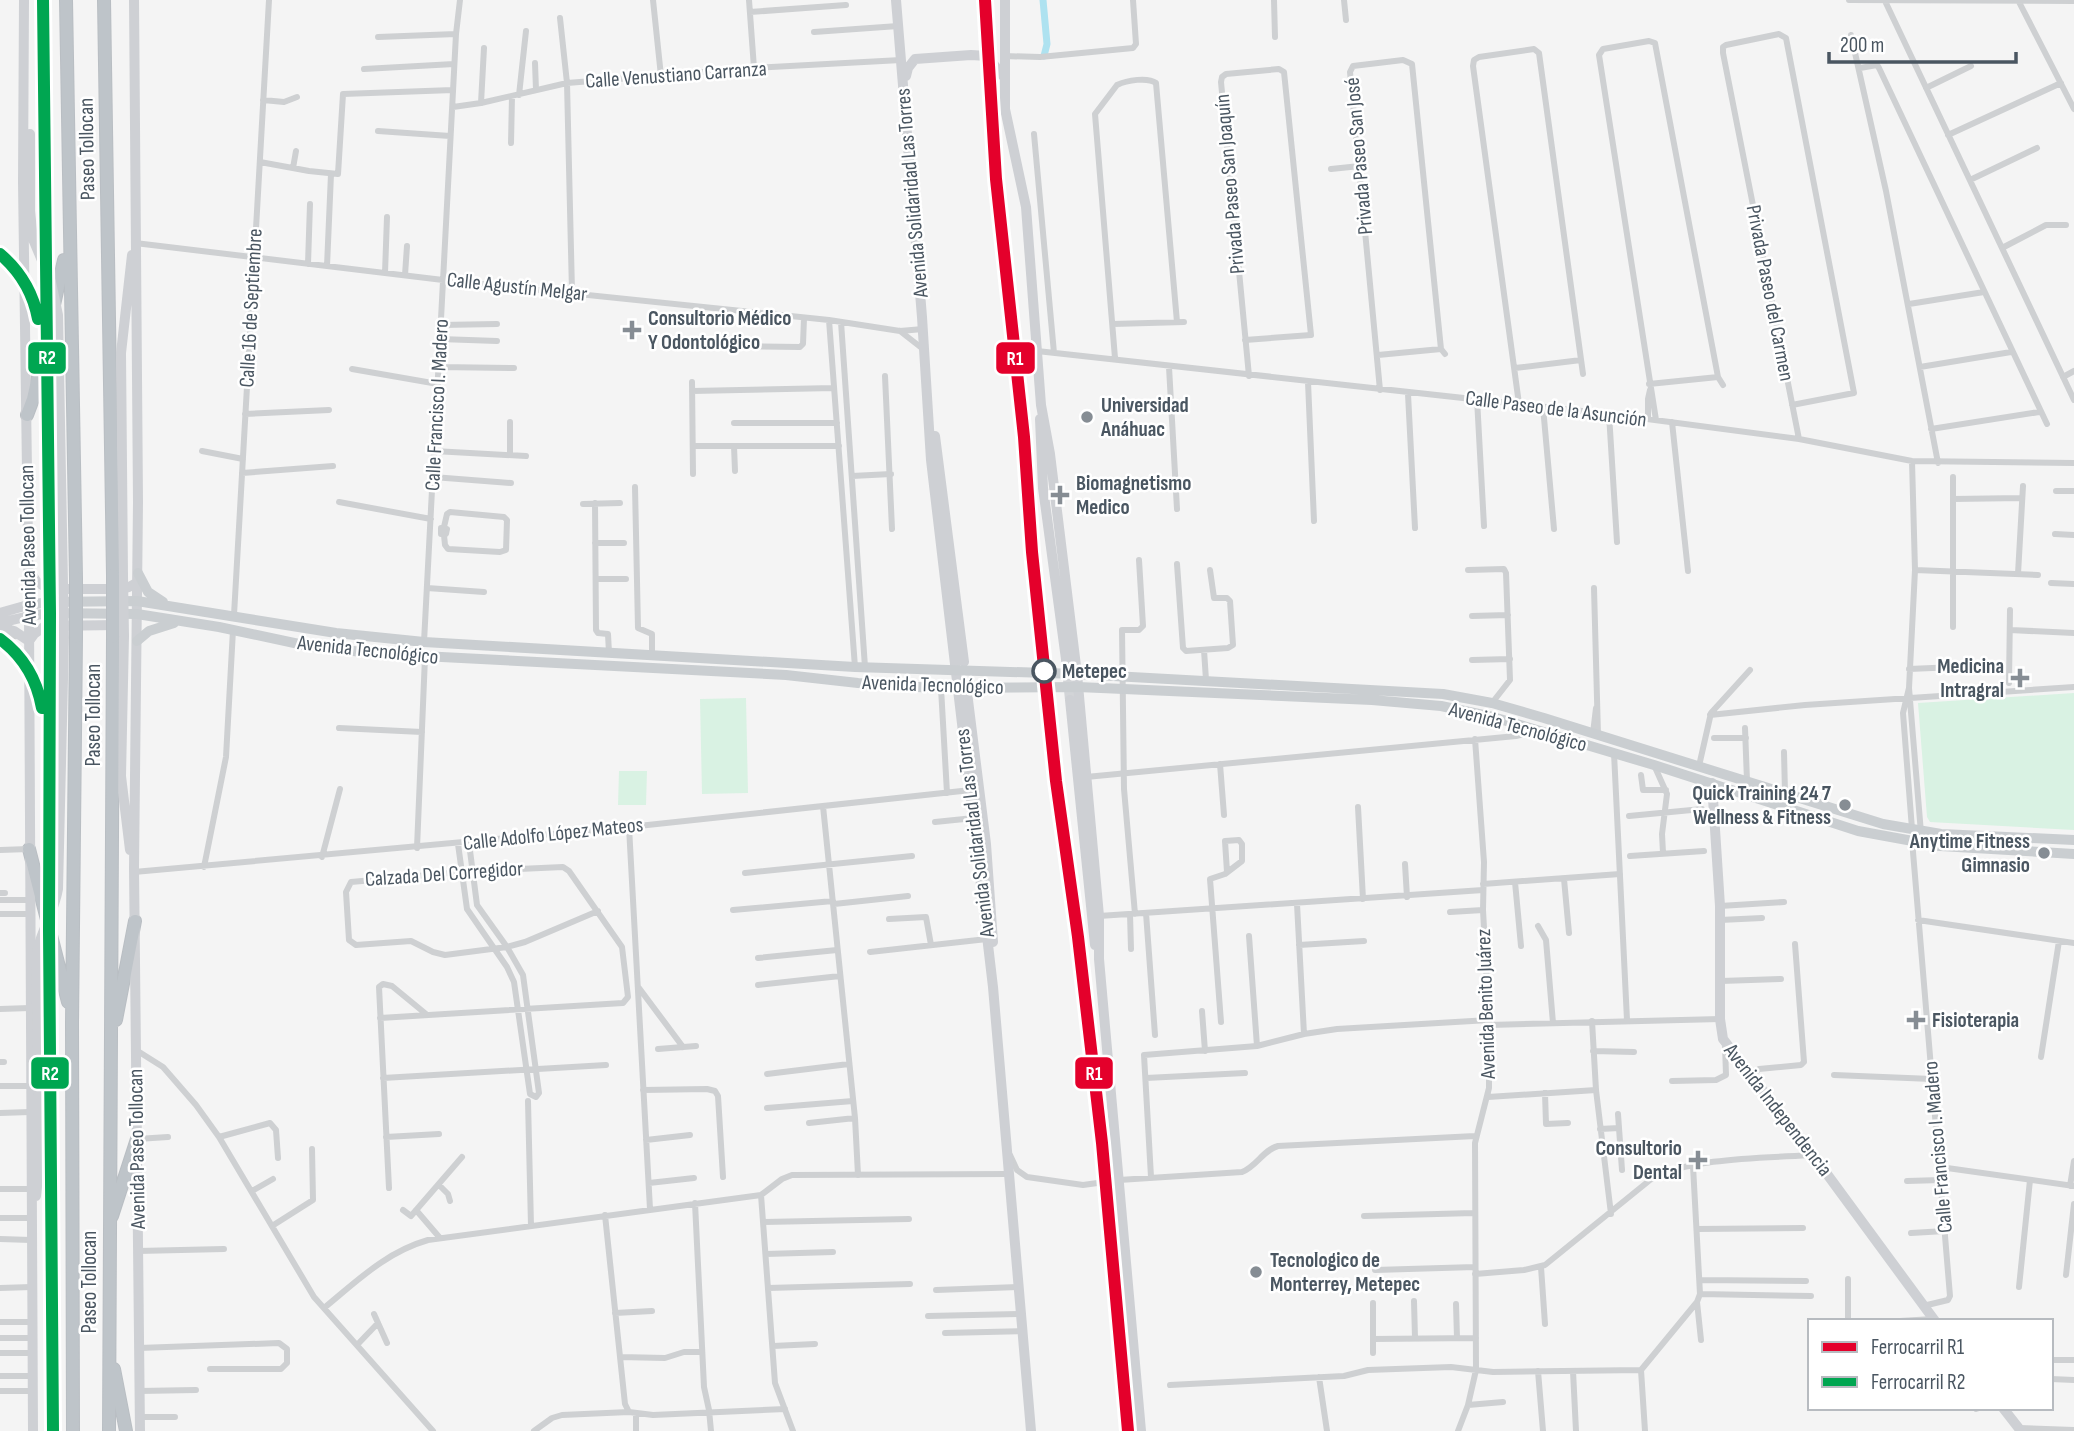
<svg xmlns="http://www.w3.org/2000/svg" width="2074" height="1431" font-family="'Sofia Sans Condensed',sans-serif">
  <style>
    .green { fill: #d9f2e3 }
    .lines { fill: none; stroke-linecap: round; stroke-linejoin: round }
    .canal { stroke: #aee2f0; stroke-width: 7 }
    .secondary-tunnel { stroke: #d2d4d7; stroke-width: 10; stroke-dasharray: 10 5; stroke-linecap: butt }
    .highway-casing { stroke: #b9bec3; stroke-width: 14 }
    .street { stroke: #ced0d2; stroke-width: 6 }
    .secondary { stroke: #ced0d4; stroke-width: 10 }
    .primary { stroke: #caced1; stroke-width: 10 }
    .highway { stroke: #bec4c9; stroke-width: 12 }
    .rail-casing { stroke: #c9cacc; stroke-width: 4.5 }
    .rail { stroke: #fff; stroke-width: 2; stroke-dasharray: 5; stroke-linecap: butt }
    .highway-bridge-casing { stroke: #b9bec3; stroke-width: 14; stroke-linecap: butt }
    .secondary-bridge { stroke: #ced0d4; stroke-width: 10 }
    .highway-bridge { stroke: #bec4c9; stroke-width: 12 }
    .rail-1-casing { stroke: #fff; stroke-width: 18 }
    .rail-2-casing { stroke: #fff; stroke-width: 18 }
    .rail-1 { stroke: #e4002b; stroke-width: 12 }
    .rail-2 { stroke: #00a651; stroke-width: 12 }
    .poi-dot { fill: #868d94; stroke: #fff; stroke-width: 2.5 }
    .stop-dot { fill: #fff; stroke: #4a5661; stroke-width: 3.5 }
    .labels { text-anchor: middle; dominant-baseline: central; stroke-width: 5; stroke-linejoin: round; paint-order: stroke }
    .street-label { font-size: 21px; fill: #4a5661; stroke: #fff }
    .poi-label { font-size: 21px; font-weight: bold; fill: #4a5661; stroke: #fff; text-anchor: start }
    .stop-label { font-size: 21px; font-weight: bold; fill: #4a5661; stroke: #fff; text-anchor: start }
    .line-badge { stroke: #fff; stroke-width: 2.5 }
    .badge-label { font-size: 19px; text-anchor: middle; font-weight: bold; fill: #fff }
  </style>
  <rect width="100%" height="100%" fill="#f4f4f4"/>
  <path class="green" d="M 2074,693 L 2074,830 L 1930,822 L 1927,817 L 1918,703 Z
    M 746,698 L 748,793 L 702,794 L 700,699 Z
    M 619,771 L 647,771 L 646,805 L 618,805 Z"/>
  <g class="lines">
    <path class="canal" d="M 1043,0 L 1047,44 L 1044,56"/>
    <path class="secondary-tunnel" d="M 1066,659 L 1070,700"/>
    <g class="highway-casing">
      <path id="highway" d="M 66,0 L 76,578
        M 104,0 L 113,575
        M 27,415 L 33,399 L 64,260
        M 29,849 L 68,1002
        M 116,1020 L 135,921
        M 112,1216 L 137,1139
        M 114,1369 L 126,1431
        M 73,1431 L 72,1023 L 76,637
        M 109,1431 L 113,637"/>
    </g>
    <path class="street" d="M 653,0 L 661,76
      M 749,0 L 754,68
      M 1274,0 L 1275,37
      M 1344,0 L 1346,20
      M 1849,0 L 2074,1
      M 1885,1 L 2074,400
      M 2019,2 L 2074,109
      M 750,12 L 846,5
      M 560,18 L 567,83 L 572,292
      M 814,32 L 898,26
      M 1851,35 L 1886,191 L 1938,463
      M 378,37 L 456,34
      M 1004,56 L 1040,57 L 1133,48 L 1136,44 L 1133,0
      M 535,63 L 536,90
      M 1860,68 L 1877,65 L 1879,68 L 2047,424
      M 364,69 L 454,64
      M 1926,88 L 1971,66
      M 519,95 L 526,31
      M 263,100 L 284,102 L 297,97
      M 481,103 L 484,48
      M 453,107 L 481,103 L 567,83 L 754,68 L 901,60
      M 378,131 L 450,136
      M 1034,134 L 1054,353
      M 1948,135 L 2061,83
      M 511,143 L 512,96
      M 260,162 L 309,171 L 338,174 L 343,94 L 453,90
      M 293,168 L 296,151
      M 1331,169 L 1360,166
      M 1970,180 L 2037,148
      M 135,243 L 443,280 L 829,320 L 900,331 L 923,329
      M 2002,248 L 2046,225 L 2066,225
      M 308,264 L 310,204
      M 327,266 L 331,174
      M 385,273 L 387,217
      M 405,275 L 407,246
      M 1909,304 L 1984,292
      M 829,320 L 855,667
      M 841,322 L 865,667
      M 1113,324 L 1184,322
      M 441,325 L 497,324
      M 900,331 L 923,349
      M 440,339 L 497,341
      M 1245,340 L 1311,335
      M 677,345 L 800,347 L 803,344 L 804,318
      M 1037,351 L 1609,414 L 1799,439 L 1912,461 L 2074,463
      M 1378,355 L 1441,349
      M 1115,358 L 1095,114 L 1117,85 C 1127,80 1148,77 1156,83 L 1177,322
      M 439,367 L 514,368
      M 1169,367 L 1177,509
      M 1920,367 L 2011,352
      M 1515,368 L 1581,360
      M 352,369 L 438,384
      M 885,376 L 892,529
      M 1249,376 L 1221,82 L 1222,77 L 1226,74 L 1279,69 L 1284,72 L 1311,335
      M 2063,377 L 2074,371
      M 692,382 L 693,474
      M 1308,382 L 1314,521
      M 1649,384 L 1718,377
      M 1380,390 L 1350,72 L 1353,66 L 1403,60 L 1412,64 L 1441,349 L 1445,354
      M 692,391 L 834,388
      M 1408,394 L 1415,528
      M 1477,399 L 1484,526
      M 1519,404 L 1473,66 L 1474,60 L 1479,57 L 1534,49 L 1539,53 L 1583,374
      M 1792,405 L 1854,393
      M 1543,407 L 1554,529
      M 245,414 L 329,410
      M 1609,414 L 1617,542
      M 1648,419 L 1648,399 L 1650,390
      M 1656,420 L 1599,55 L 1603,49 L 1649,41 L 1655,43 L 1718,377 L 1723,385
      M 1672,422 L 1688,571
      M 734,423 L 837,423
      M 1931,429 L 2039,412
      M 1799,439 L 1723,53 L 1723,47 L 1726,45 L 1779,34 L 1786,38 L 1854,393
      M 693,446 L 839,446
      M 734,446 L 735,471
      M 202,451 L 243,459
      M 434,451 L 526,456
      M 510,455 L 510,422
      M 1912,461 L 1915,570 L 1909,688 L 1921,833
      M 242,473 L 333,466
      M 852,476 L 891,474
      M 433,477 L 511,483
      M 635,487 L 638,628 L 652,634 L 652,655
      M 2056,491 L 2074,491
      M 1953,499 L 2022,498
      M 339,502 L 431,519
      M 595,503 L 596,630 L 598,633 L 608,634 L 609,653
      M 583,504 L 620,503
      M 441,528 L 447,529 L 446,534 L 441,534 Z
      M 2055,534 L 2074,535
      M 444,535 L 445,545 L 448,549 L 500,552 L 506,550 L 507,520 L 504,517 L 450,512 L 447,514 L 444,527
      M 595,543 L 624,543
      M 1177,564 L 1183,648 L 1186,651 L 1228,648 L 1233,645 L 1230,601 L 1227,598 L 1214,598 L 1210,570
      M 1468,570 L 1504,569 L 1506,573 L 1510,680 L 1492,703
      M 1915,570 L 2038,575
      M 2018,574 L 2023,486
      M 596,579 L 626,579
      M 2051,583 L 2074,584
      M 427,588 L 484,592
      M 1594,588 L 1598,735
      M 234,615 L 269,0
      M 1472,616 L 1508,615
      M 1953,627 L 1953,477
      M 2010,630 L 2074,633
      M 0,637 L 19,636
      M 424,642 L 456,34 L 460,0
      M 1204,650 L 1206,680
      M 1472,660 L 1510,659
      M 1909,669 L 1979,666
      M 2009,683 L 2010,610
      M 941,688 L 947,793
      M 1909,688 L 1903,713 L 1912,829
      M 1710,715 L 1805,705 L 2074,687
      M 339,728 L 422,732
      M 1745,728 L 1747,781
      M 1593,733 L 1596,708
      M 1714,738 L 1746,738
      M 1784,752 L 1785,793
      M 1614,753 L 1627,1020
      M 1220,764 L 1224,815
      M 1654,765 L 1667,794 L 1662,834 L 1663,853
      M 1699,766 L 1711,713 L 1750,670
      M 1641,775 L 1643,790 L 1666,790
      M 1086,777 L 1516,736 L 1524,734 L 1533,729
      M 823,806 L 855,1118 L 858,1175
      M 1358,807 L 1363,899
      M 1629,816 L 1702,809
      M 935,822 L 974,818
      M 629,827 L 650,1209
      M 1912,840 L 1950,1296 L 1948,1300 L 1923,1306
      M 458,844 L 467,909 L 507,967 L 514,982 L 530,1094 L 536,1097 L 539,1093 L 523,975 L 507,947 L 477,905 L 469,843
      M 417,848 L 425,657
      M 0,850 L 29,849
      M 1630,856 L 1704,851
      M 322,857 L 340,789
      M 1405,864 L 1407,897
      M 204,867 L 226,757 L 233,630
      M 134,872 L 629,827 L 971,790
      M 745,873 L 912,856
      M 1564,879 L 1569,933
      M 1515,882 L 1521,946
      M 1483,884 L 1620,874
      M 0,893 L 5,893
      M 0,900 L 30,900
      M 834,904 L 908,896
      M 1297,904 L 1304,1034
      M 1720,906 L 1784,902
      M 733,910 L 833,901
      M 1450,912 L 1483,910
      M 1146,913 L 1155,1035
      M 0,914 L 30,914
      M 1130,914 L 1131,949
      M 1135,914 L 1124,789 L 1122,630 L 1139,630 L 1143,626 L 1139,560
      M 1099,916 L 1483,890
      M 889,919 L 926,917 L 931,945
      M 1720,920 L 1762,918
      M 1918,920 L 2074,943
      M 1538,926 L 1546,940 L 1553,1023
      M 1249,936 L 1257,1046
      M 1299,945 L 1364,941
      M 870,952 L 987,939
      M 758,958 L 837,950
      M 1721,981 L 1781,979
      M 758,985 L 840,976
      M 639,988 L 683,1047
      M 0,1009 L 30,1008
      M 1202,1011 L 1205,1051
      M 380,1018 L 623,1003 L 628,997 L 622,947 L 569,871 L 563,867 L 472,871 L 351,882 L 346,892 L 349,940 L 356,945 L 411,941 L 433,952 L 445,955 L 507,947 L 525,942 L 598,911
      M 1592,1021 L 1596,1090 L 1611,1214
      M 1221,1022 L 1210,879 L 1225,874 L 1242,861 L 1242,844 L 1239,840 L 1225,841 L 1227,872
      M 1489,1025 L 1720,1019
      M 658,1049 L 696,1046
      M 136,1050 L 163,1067 L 196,1105 L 219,1137 L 314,1297 L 433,1431
      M 1593,1051 L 1634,1052
      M 2041,1057 L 2059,941
      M 0,1062 L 4,1062
      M 767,1074 L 849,1064
      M 1834,1075 L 1932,1079
      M 1751,1076 L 1759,1069 L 1801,1065 L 1804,1062 L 1795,944
      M 383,1078 L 606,1065
      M 1146,1078 L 1245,1073
      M 1672,1081 L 1716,1080 L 1726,1075 L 1725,1045
      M 0,1086 L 30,1086
      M 643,1090 L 707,1089 L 715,1091 L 718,1096 L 723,1177
      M 1545,1093 L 1546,1124 L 1568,1123
      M 1488,1097 L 1596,1090
      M 528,1101 L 531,1226
      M 767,1108 L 853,1101
      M 0,1113 L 30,1112
      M 1618,1114 L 1622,1170
      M 809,1123 L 855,1118
      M 1600,1129 L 1619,1128
      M 219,1137 L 270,1123 L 276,1130 L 278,1158
      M 386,1137 L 439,1134
      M 137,1139 L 168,1137
      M 646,1140 L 690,1135
      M 1010,1155 L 1017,1170 L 1027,1177 L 1083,1185 L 1119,1180 L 1242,1172 C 1257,1166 1263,1150 1278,1146 L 1475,1136
      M 1940,1167 L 2074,1186
      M 1151,1177 L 1144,1055 L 1257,1046 L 1304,1034 L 1337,1029 L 1489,1020
      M 1907,1181 L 1941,1180
      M 649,1183 L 694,1178
      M 439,1185 L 448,1194 L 450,1201
      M 2070,1186 L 2074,1161
      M 389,1188 L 379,987 L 383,984 L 392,986 L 426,1014
      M 0,1189 L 31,1189
      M 252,1191 L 273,1179
      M 761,1195 L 775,1383 L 793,1431
      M 695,1203 L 704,1387 L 709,1410 L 711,1431
      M 403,1210 L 411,1216 L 462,1157
      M 416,1210 L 440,1238
      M 605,1215 L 625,1404 L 629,1412 L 653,1415 L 785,1409
      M 1364,1216 L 1474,1213
      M 0,1218 L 31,1218
      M 764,1222 L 909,1219
      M 272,1226 L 313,1200 L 312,1149
      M 1697,1229 L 1803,1228
      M 1911,1233 L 1945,1231
      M 0,1239 L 31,1240
      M 138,1251 L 224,1249
      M 766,1254 L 833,1252
      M 1541,1267 L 1545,1324
      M 1375,1270 L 1475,1267
      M 1475,1274 L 1524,1270 L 1545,1265 L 1650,1180 C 1689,1157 1768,1158 1813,1155
      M 2066,1275 L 2074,1204
      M 1700,1280 L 1806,1281
      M 2019,1287 L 2030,1180
      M 0,1288 L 32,1287
      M 768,1288 L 910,1284
      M 936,1290 L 1019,1287
      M 1700,1294 L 1811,1296
      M 1414,1301 L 1415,1338
      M 1697,1302 L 1701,1340
      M 1456,1304 L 1457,1338
      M 324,1308 C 357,1281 386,1252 428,1240 L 761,1195 L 782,1179 L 792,1175 L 1008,1174
      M 615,1313 L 652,1311
      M 374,1314 L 387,1343
      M 928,1316 L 1021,1314
      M 1848,1321 L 1848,1279
      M 1900,1321 L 1933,1319
      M 0,1322 L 32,1322
      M 945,1333 L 1023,1331
      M 0,1338 L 32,1338
      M 1373,1339 L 1476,1338
      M 357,1345 L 378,1323
      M 773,1346 L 815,1344
      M 139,1348 L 279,1343 L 287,1349 L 287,1363 L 281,1369 L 210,1369
      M 0,1353 L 32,1353
      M 1373,1353 L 1373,1303
      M 620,1357 L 665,1358 L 684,1352 L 701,1352
      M 2051,1360 L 2074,1360
      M 1641,1370 L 1697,1302 L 1700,1294 L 1693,1166
      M 1641,1370 L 1645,1431
      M 1538,1371 L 1543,1431
      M 1573,1371 L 1576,1431
      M 0,1376 L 33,1376
      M 1319,1377 L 1327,1431
      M 2051,1379 L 2074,1380
      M 1170,1385 L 1344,1376 L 1368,1370 L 1451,1367 L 1493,1372 L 1641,1370
      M 1,1391 L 33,1391
      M 139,1391 L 196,1390
      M 1468,1405 L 1503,1402
      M 1976,1409 L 1979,1408
      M 636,1414 L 636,1431
      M 140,1417 L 175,1417
      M 2019,1428 L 2074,1430
      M 534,1431 L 552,1418 L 562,1415 L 629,1412
      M 1458,1431 L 1468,1405 L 1476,1370 L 1475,1143 L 1489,1088 L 1489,1020 L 1483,910 L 1484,862 L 1475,739"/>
    <path class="secondary" d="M 24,0 L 23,182 L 29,616 L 33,1431
      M 134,0 L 138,502 L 134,868 L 140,1431
      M 896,0 L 922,317 L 931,460 L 993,987 L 1031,1431
      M 1005,0 L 1005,109 L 1026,207 L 1041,405 L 1050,454 L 1077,674 L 1099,916 L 1099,959 L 1141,1431
      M 906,76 L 908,68 L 915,59 L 971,55 L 987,56 L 1003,76
      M 30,134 L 30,211 L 33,239
      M 1040,419 L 1043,488 L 1066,659
      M 935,436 L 964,662
      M 30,572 L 37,582 L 49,589 L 119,589 L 129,587 L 138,582
      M 123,576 L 121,353 L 132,255
      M 0,613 L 28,605
      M 0,623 L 29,616
      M 0,627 L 14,631 L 29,641
      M 124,636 L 121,776 L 130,850
      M 29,641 L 34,634 L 45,626 L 119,625
      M 967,692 L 986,844 L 993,942
      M 1070,700 L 1095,945
      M 1712,783 L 1720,906 L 1720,1019 L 1723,1039 L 1813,1155 L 1935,1321
      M 36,1196 L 40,1159 L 39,1095
      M 2003,1408 L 2021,1431"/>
    <path class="primary" d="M 138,573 L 148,592 L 163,602
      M 28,605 L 49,602 L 137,601 L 336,633 L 424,642 L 855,667 L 1077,674 L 1443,694 L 1492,703 L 1544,718 L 1883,824 L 1941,834 L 2074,840
      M 29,616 L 50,613 L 137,614 L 219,627 L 313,647 L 383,654 L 786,675 L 858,683 L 933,688 L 1078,687 L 1372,700 L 1441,706 L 1493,717 L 1654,765 L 1858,831 L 1940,846 L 2074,854
      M 137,641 L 149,631 L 174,623"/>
    <use href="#highway" class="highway"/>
    <g class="rail-casing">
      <path id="rail" d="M 43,0 L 50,613 L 49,930 L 53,1431
        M 0,254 C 21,272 34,292 39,320
        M 0,639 C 24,657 38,683 43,712"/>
    </g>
    <use href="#rail" class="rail"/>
    <g class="highway-bridge-casing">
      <path id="highway-bridge" d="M 76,637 L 76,578
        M 113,637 L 113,575"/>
    </g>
    <path class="secondary-bridge" d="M 33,239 L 51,282 L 58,315 L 64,637 L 58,889 C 54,914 38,935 36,960 L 39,1095
      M 123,576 L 124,636"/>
    <use href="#highway-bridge" class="highway-bridge"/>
    <g class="rail-1-casing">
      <path id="rail-1" d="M 985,0 L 996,179 L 1024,437 L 1032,552 L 1056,781 L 1078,937 L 1102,1143 L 1128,1431"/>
    </g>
    <g class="rail-2-casing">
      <path id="rail-2" d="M 43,0 L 50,613 L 49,930 L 53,1431
        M 0,254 C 21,272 33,292 38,319
        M 0,639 C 23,656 37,680 42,708"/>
    </g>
    <use href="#rail-1" class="rail-1"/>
    <use href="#rail-2" class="rail-2"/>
  </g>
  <g class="poi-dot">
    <path d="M628.5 319.5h7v7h7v7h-7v7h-7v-7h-7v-7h7z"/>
    <circle cx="1087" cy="417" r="7"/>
    <path d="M1056.5 484.5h7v7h7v7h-7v7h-7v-7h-7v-7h7z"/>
    <path d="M2016.5 667.5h7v7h7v7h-7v7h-7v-7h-7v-7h7z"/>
    <circle cx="1845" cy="805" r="7"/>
    <circle cx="2044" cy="853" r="7"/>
    <path d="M1912.5 1009.5h7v7h7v7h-7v7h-7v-7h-7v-7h7z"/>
    <path d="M1694.5 1149.5h7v7h7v7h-7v7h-7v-7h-7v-7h7z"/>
    <circle cx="1256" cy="1272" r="7"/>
  </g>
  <circle class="stop-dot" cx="1044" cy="671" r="11"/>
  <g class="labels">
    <g class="street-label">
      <text transform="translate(676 75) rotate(-4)">Calle Venustiano Carranza</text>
      <text transform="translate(87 149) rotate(-91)">Paseo Tollocan</text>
      <text transform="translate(1359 156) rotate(-95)">Privada Paseo San José</text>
      <text transform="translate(1230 184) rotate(-95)">Privada Paseo San Joaquín</text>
      <text transform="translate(912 193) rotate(-95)">Avenida Solidaridad Las Torres</text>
      <text transform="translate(517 287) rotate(6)">Calle Agustín Melgar</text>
      <text transform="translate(1770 293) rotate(79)">Privada Paseo del Carmen</text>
      <text transform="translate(251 308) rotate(-87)">Calle 16 de Septiembre</text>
      <text transform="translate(437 405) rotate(-87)">Calle Francisco I. Madero</text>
      <text transform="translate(1556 409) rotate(7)">Calle Paseo de la Asunción</text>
      <text transform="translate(28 545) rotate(-91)">Avenida Paseo Tollocan</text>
      <text transform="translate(368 650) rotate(6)">Avenida Tecnológico</text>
      <text transform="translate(933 685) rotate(2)">Avenida Tecnológico</text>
      <text transform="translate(93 715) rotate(-90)">Paseo Tollocan</text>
      <text transform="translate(1518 727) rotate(15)">Avenida Tecnológico</text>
      <text transform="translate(975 833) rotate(-97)">Avenida Solidaridad Las Torres</text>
      <text transform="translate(553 834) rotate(-6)">Calle Adolfo López Mateos</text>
      <text transform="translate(444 874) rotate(-4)">Calzada Del Corregidor</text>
      <text transform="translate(1486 1004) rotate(-92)">Avenida Benito Juárez</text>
      <text transform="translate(1778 1110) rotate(52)">Avenida Independencia</text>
      <text transform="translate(1938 1147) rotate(-95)">Calle Francisco I. Madero</text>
      <text transform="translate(137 1149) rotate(-91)">Avenida Paseo Tollocan</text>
      <text transform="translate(89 1282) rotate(-90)">Paseo Tollocan</text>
    </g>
    <g class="poi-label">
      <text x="648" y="318">Consultorio Médico<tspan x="648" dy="24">Y Odontológico</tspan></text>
      <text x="1101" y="405">Universidad<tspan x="1101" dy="24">Anáhuac</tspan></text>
      <text x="1076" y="483">Biomagnetismo<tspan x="1076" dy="24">Medico</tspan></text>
      <text x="2004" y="666" text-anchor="end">Medicina<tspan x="2004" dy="24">Intragral</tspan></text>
      <text x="1831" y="793" text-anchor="end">Quick Training 24 7<tspan x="1831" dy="24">Wellness &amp; Fitness</tspan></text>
      <text x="2030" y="841" text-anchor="end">Anytime Fitness<tspan x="2030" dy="24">Gimnasio</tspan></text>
      <text x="1932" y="1020">Fisioterapia</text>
      <text x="1682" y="1148" text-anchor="end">Consultorio<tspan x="1682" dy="24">Dental</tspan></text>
      <text x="1270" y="1260">Tecnologico de<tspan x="1270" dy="24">Monterrey, Metepec</tspan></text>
    </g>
    <g class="stop-label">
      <text x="1062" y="671">Metepec</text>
    </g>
  </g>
  <g class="line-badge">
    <rect x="27" y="341" width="40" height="34" rx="7" fill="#00a651"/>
    <rect x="995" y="341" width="41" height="34" rx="7" fill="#e4002b"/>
    <rect x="1074" y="1056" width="40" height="34" rx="7" fill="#e4002b"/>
    <rect x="30" y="1056" width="40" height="34" rx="7" fill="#00a651"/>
  </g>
  <g class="badge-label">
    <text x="47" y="364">R2</text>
    <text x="1015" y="365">R1</text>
    <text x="1094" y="1080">R1</text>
    <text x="50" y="1080">R2</text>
  </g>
  <rect x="1808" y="1319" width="245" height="91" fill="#ffffff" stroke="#b7bbc0" stroke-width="2"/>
  <rect x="1822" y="1342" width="35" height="10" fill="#e4002b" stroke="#b7bbc0" stroke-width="2"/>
  <text x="1871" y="1354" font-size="21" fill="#4a5661">Ferrocarril R1</text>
  <rect x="1822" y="1377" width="35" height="10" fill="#00a651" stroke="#b7bbc0" stroke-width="2"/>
  <text x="1871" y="1389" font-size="21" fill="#4a5661">Ferrocarril R2</text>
  <path d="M1829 52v10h187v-10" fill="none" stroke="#4a5661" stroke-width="3.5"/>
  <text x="1840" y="52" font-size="21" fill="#4a5661" stroke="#ffffff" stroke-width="5" paint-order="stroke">200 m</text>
</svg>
